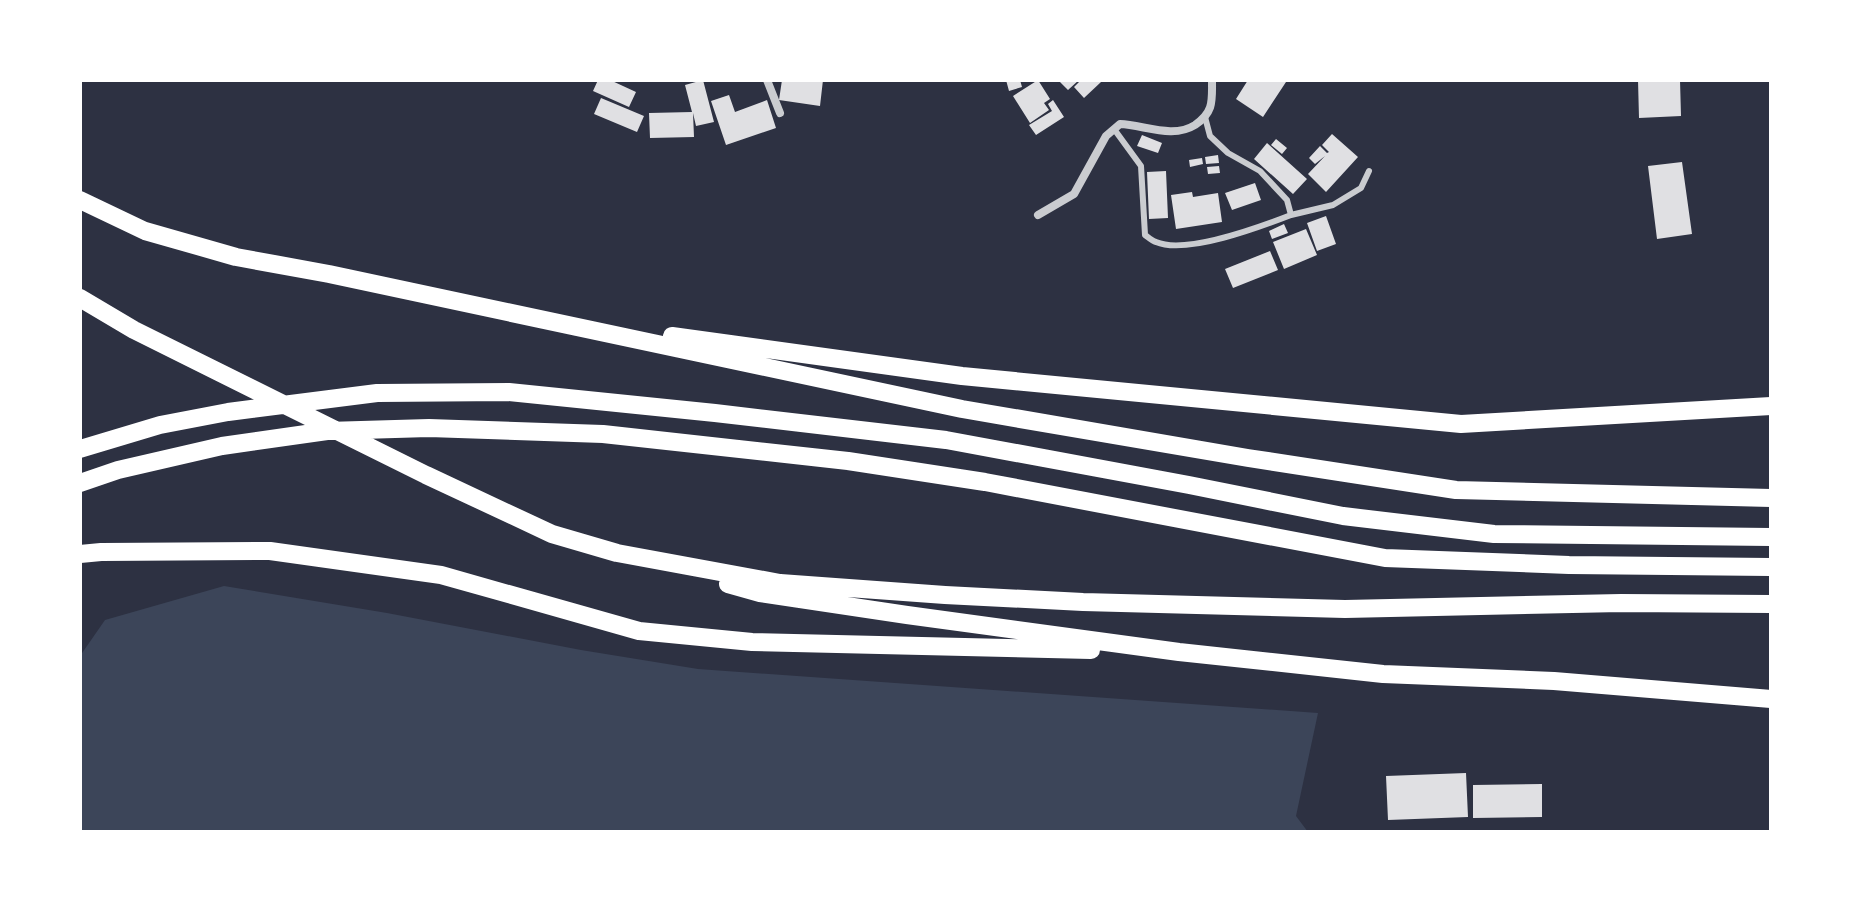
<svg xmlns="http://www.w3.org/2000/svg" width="1851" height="912" font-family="'DejaVu Sans',sans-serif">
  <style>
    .green { fill: #3c4559 }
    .building { fill: #e0e0e3 }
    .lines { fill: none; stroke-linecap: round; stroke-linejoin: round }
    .service { stroke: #caccd0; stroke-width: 6 }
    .minor { stroke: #caccd0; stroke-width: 8 }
    .trunk { stroke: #fff; stroke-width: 18 }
  </style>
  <rect width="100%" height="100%" fill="#2d3142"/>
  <path class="green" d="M 224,586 L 387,613 L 581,650 L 698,669 L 1318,713 L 1296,816 L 1308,832 L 80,832 L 80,656 L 105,620 Z"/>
  <path class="building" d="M 598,80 L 610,80 L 636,92 L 629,107 L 593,91 Z
    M 703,80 L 714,122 L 696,126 L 693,113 L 694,137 L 650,138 L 649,113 L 692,112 L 685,85 Z
    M 782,80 L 823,80 L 820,106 L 779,100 Z
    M 1006,80 L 1020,80 L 1022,87 L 1009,91 Z
    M 1038,80 L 1050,99 L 1044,103 L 1049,110 L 1030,123 L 1013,96 Z
    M 1058,80 L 1079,80 L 1068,90 Z
    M 1081,80 L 1100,80 L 1101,82 L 1084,98 L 1074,87 Z
    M 1248,80 L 1283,80 L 1286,82 L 1263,117 L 1236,99 Z
    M 1638,80 L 1680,80 L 1681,116 L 1639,118 Z
    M 729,95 L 735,112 L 767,100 L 776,128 L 726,145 L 711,101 Z
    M 601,98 L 644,116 L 637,132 L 594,114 Z
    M 1053,100 L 1064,117 L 1036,135 L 1029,125 L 1052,111 L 1048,104 Z
    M 1332,134 L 1358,157 L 1326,192 L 1308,174 L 1325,156 L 1315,164 L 1309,158 L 1320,146 L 1327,153 L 1329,152 L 1322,145 Z
    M 1142,135 L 1162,143 L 1158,153 L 1137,146 Z
    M 1276,139 L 1287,148 L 1282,154 L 1271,145 Z
    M 1267,143 L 1307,179 L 1293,194 L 1254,159 Z
    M 1218,155 L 1219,163 L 1206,164 L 1205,157 Z
    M 1202,158 L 1203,164 L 1190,167 L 1189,160 Z
    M 1682,162 L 1692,234 L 1657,239 L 1648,166 Z
    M 1219,166 L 1220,173 L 1208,174 L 1207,167 Z
    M 1166,171 L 1168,218 L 1149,219 L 1147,172 Z
    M 1255,183 L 1261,200 L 1232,210 L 1225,193 Z
    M 1192,192 L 1193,197 L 1218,193 L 1222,222 L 1176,229 L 1171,195 Z
    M 1326,216 L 1336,244 L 1317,251 L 1307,223 Z
    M 1284,224 L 1288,233 L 1272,239 L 1269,231 Z
    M 1306,229 L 1317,255 L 1284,269 L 1273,242 Z
    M 1270,251 L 1278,270 L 1233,288 L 1225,269 Z
    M 1466,773 L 1468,817 L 1388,820 L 1386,776 Z
    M 1542,784 L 1542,817 L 1473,818 L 1473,785 Z"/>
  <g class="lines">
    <path class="service" d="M 1114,129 L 1141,166 L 1145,235 C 1149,238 1152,241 1156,242 C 1186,255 1260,227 1291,215 L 1287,200 L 1260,171 L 1228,153 L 1210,136 L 1205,117
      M 1291,215 L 1333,205 L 1361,188 L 1369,171"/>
    <path class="minor" d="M 767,80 L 780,113
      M 1038,215 L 1074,194 L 1106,136 L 1120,124 C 1144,125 1173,139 1195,125 C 1214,112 1212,101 1212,80"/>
    <path class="trunk" d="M 80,200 L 145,231 L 236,257 L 329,274 L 962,409 L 1248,458 L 1456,490 L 1771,498
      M 80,298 L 134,330 L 426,475 L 552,534 L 617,553 L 780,583 L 945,595 L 1083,602 L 1345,609 L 1621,603 L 1771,604
      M 672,336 L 962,376 L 1461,424 L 1771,406
      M 80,449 L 160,425 L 228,412 L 377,393 L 509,392 L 715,413 L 946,440 L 1189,485 L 1343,516 L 1494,534 L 1771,537
      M 80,483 L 118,470 L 222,446 L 327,431 L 429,428 L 603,434 L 848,461 L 985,482 L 1385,558 L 1569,565 L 1771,567
      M 80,554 L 101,552 L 270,551 L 441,575 L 639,631 L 752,642 L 1091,650
      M 728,584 L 760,593 L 907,615 L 1179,652 L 1383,674 L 1554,681 L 1771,699"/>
  </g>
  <rect width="1851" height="912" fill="none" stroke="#ffffff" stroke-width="164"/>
</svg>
